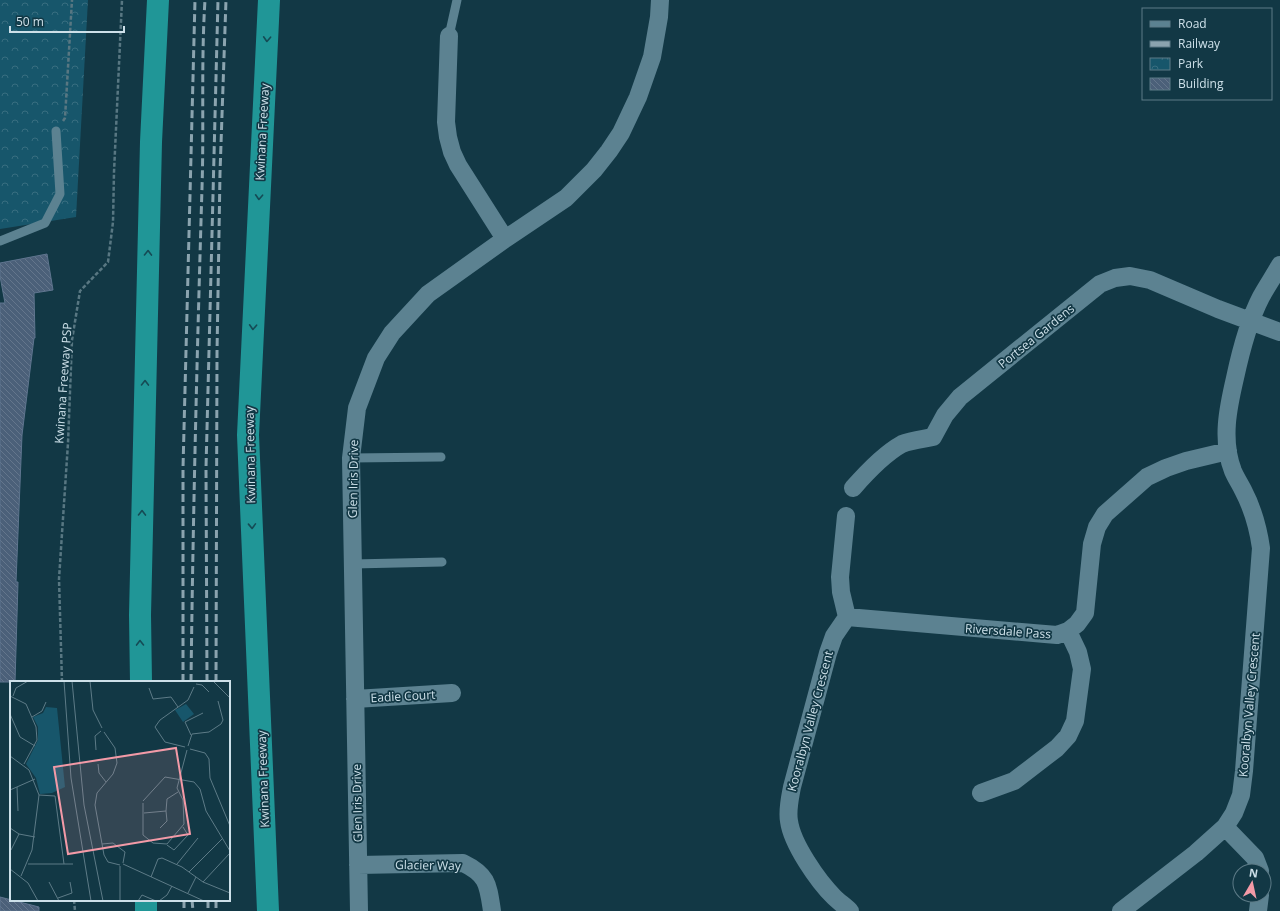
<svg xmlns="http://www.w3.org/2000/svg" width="1280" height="911" font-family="'Open Sans',sans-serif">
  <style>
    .park { fill: url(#park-crowns) }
    .building { fill: url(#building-back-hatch); stroke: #5f758f }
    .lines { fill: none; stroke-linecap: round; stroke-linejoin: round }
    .path { stroke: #587782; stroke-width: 2.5; stroke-dasharray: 4 2; stroke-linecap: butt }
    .lane { stroke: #5c8291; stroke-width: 9 }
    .street { stroke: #5c8291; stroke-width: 18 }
    .highway { stroke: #209697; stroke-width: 22 }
    .rail { stroke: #8ba4af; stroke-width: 3; stroke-dasharray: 8 4; stroke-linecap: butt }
    .oneway { stroke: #154b55 }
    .labels { text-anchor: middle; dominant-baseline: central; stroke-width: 3.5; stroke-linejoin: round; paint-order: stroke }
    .street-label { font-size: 12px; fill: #cde0e9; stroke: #123845 }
    .inset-road { fill: none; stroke: #5d7b87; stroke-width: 1 }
    .view { fill: #f39aa7; fill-opacity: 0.15; stroke: #f39aa7; stroke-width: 2 }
    .inset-edge { fill: none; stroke: #cde0e9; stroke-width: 2 }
  </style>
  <defs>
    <pattern id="park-crowns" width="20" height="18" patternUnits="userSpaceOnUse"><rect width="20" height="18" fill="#17566b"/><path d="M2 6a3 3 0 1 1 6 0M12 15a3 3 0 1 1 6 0" fill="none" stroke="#386e80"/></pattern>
    <pattern id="building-back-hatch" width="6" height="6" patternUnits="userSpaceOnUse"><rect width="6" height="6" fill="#4b6079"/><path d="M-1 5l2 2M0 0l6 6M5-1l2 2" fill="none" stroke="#64768c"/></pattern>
  </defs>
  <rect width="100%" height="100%" fill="#123845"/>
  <path class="park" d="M 0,0 L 88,0 L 76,217 L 0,229 Z"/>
  <path class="building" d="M 47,254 L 53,290 L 34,293 L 35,338 L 34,338 L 22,435 L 16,582 L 18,582 L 15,682 L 0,682 L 0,303 L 5,303 L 0,276 L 0,263 Z
    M 0,897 L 39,907 L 39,911 L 0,911 Z"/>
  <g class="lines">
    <path class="path" d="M 63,121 L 65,118 L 72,0
      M 62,682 L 59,579 L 68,443 L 72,340 L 80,291 L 108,262 L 113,222 L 114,172 L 122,0
      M 74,900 L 75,911"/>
    <path class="lane" d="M 449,36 L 457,0
      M 0,241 L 45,223 L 60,194 L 56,131
      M 351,458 L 441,457
      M 353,564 L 442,562"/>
    <path class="street" d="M 449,36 L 446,122 L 448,137 L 452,152 L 458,165 L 505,239
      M 853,488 C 867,472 884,454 902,444 C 911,440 923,439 933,437 L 945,415 L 960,397 L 1100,284 L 1115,278 L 1130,276 L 1150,280 L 1218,309 L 1280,332
      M 846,516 L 840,577 L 841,592 L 847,617
      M 847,617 L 1045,634 L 1057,635 L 1068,631 L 1077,624 L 1085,613 L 1092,544 L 1097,527 L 1105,514 L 1147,477 L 1166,468 L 1186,461 L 1228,451
      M 847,617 L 834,636 L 828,653 L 792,787 C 790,798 787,810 789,821 C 792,844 818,881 834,897 C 839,902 845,906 850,911
      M 355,699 L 452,693
      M 981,793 L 1014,781 L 1057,748 L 1068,736 L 1075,721 L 1082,669 L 1078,652 L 1068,631
      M 1225,827 L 1255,858 L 1260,871
      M 358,865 L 463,863 C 488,875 488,885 492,911
      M 359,911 L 351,458 L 357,408 L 376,358 L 392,333 L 428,294 L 505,239 L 566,198 L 594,170 L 609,151 L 621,133 L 638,97 L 652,57 L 659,17 L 660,0
      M 1121,911 L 1196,853 L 1225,827 L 1234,813 L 1241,795 L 1244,771 L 1261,548 C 1258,527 1253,509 1243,490 C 1240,484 1236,478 1233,471 C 1221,440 1228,408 1235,378 C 1241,350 1248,322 1261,297 C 1267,286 1274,276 1280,265
      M 1258,911 L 1260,895"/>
    <path class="highway" d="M 141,682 L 140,615 L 151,142 L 158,0
      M 146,900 L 146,911
      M 268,911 L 248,435 L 269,0"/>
    <path class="rail" d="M 183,682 L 183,468 L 195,0
      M 191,682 C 193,517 197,353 202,188 C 204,126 201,63 205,0
      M 207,682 L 206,468 L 218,0
      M 216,682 L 217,353 L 220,173 L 226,0
      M 184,900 L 184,911
      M 192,900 L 193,911
      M 208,900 L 208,911
      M 216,900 L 216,911"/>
  </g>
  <defs><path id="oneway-chevron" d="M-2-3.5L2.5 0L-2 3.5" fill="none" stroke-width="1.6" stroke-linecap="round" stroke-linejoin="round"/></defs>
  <g class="oneway">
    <use href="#oneway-chevron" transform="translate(267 39) rotate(93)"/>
    <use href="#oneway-chevron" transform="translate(259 197) rotate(93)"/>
    <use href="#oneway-chevron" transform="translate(148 253) rotate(-89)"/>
    <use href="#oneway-chevron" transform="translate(253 327) rotate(93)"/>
    <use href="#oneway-chevron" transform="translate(145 383) rotate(-89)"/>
    <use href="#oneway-chevron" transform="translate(142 513) rotate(-89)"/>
    <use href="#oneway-chevron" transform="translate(252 526) rotate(88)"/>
    <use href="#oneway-chevron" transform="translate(140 643) rotate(-91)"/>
  </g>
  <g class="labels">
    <g class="street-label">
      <text transform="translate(262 132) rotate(-87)">Kwinana Freeway</text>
      <text transform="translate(1036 336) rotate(-39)">Portsea Gardens</text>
      <text transform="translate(63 383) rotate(-86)">Kwinana Freeway PSP</text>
      <text transform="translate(250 455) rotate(-91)">Kwinana Freeway</text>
      <text transform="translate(353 479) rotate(-89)">Glen Iris Drive</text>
      <text transform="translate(1008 631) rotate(4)">Riversdale Pass</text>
      <text transform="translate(403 696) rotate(-3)">Eadie Court</text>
      <text transform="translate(1249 705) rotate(-85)">Kooralbyn Valley Crescent</text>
      <text transform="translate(810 721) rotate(-75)">Kooralbyn Valley Crescent</text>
      <text transform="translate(263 779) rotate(-92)">Kwinana Freeway</text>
      <text transform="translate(357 803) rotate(-91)">Glen Iris Drive</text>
      <text transform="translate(428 865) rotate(1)">Glacier Way</text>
    </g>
  </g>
  <g transform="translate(10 681)">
    <rect width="220" height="220" fill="#123845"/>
    <path d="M 176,23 L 184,33 L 173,41 L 165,29 ZM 36,26 L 47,27 L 55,106 L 42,112 L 30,113 L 26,97 L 16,83 L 28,59 L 28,46 L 23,36 L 33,32 Z" fill="#17566b"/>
    <path class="inset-road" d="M 54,0 L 61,97 L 81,220M 62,0 L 74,124 L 93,220M 80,0 L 83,29 L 92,47M 203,0 L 220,17M 186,3 L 192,4 L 199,11M 139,7 L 143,18 L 161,16 L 168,26M 0,15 L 16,23 L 26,46 L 27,59 L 14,83M 3,15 L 6,7 L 18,0M 0,33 L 10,56 L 25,65M 22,36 L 32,30 L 36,21M 94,51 L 105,67 L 107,82 L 103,93 L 87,112 L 85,124 L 94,174 L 98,181 L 110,184M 181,54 L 175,41 L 193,32M 178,65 L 182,53 L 199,51 L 211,43 L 213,39 L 208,20M 175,66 L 155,61 L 145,46 L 150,39 L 178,19 L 184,6M 180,68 L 195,72 L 199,78 L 200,97 L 220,145M 86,69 L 85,55 L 91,50M 0,75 L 19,89 L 29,114 L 22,169 L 11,195M 88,83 L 89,92 L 96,101M 7,106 L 8,130M 0,109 L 25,98M 29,114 L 45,115 L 54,183M 133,120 L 155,96 L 184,101 L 190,108 L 196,130 L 220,170M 133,122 L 133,154 L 143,162 L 157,163 L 174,143 L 173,119 L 167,107 L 177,69M 156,130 L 157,118 L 168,111M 134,132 L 156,130M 0,147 L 9,153 L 25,156M 150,147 L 157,140 L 156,130M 92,163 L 103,162 L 115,171 L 113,182M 157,164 L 164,169 L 178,154 L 173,146M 1,169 L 9,153M 18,183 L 63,183M 113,183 L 194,220M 167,183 L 188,157M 110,185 L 110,220M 0,188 L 18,202 L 28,220M 179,191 L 212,158M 141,196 L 148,178 L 152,177 L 172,186 L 193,201 L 220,212M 39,201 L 49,220M 193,201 L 220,172M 178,212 L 186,196M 48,217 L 62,212 L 60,201M 128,220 L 132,214 L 146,220M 149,220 L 157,214 L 162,205"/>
    <path class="view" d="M 166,67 L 180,153 L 58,173 L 44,86 Z"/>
    <rect width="220" height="220" class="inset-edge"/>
  </g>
  <rect x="1142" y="8" width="130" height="92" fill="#123845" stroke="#5d7b87"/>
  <rect x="1150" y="21" width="20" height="6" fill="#5c8291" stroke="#5d7b87"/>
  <text x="1178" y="28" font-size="12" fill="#cde0e9">Road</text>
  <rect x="1150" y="41" width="20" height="6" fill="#8ba4af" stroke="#5d7b87"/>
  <text x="1178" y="48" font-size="12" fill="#cde0e9">Railway</text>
  <rect x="1150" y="58" width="20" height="12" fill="url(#park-crowns)" stroke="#5d7b87"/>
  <text x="1178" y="68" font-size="12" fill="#cde0e9">Park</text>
  <rect x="1150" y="78" width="20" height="12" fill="url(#building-back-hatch)" stroke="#5d7b87"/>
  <text x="1178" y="88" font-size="12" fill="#cde0e9">Building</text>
  <g transform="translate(1252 883) rotate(9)"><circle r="19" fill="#123845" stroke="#5d7b87"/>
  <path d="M0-3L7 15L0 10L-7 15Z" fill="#f39aa7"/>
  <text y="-6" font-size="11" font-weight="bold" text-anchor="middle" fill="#cde0e9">N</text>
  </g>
  <path d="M10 26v6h114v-6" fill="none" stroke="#cde0e9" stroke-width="2"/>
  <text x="16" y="26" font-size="12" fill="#cde0e9" stroke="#123845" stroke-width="3" paint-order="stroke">50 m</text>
</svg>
